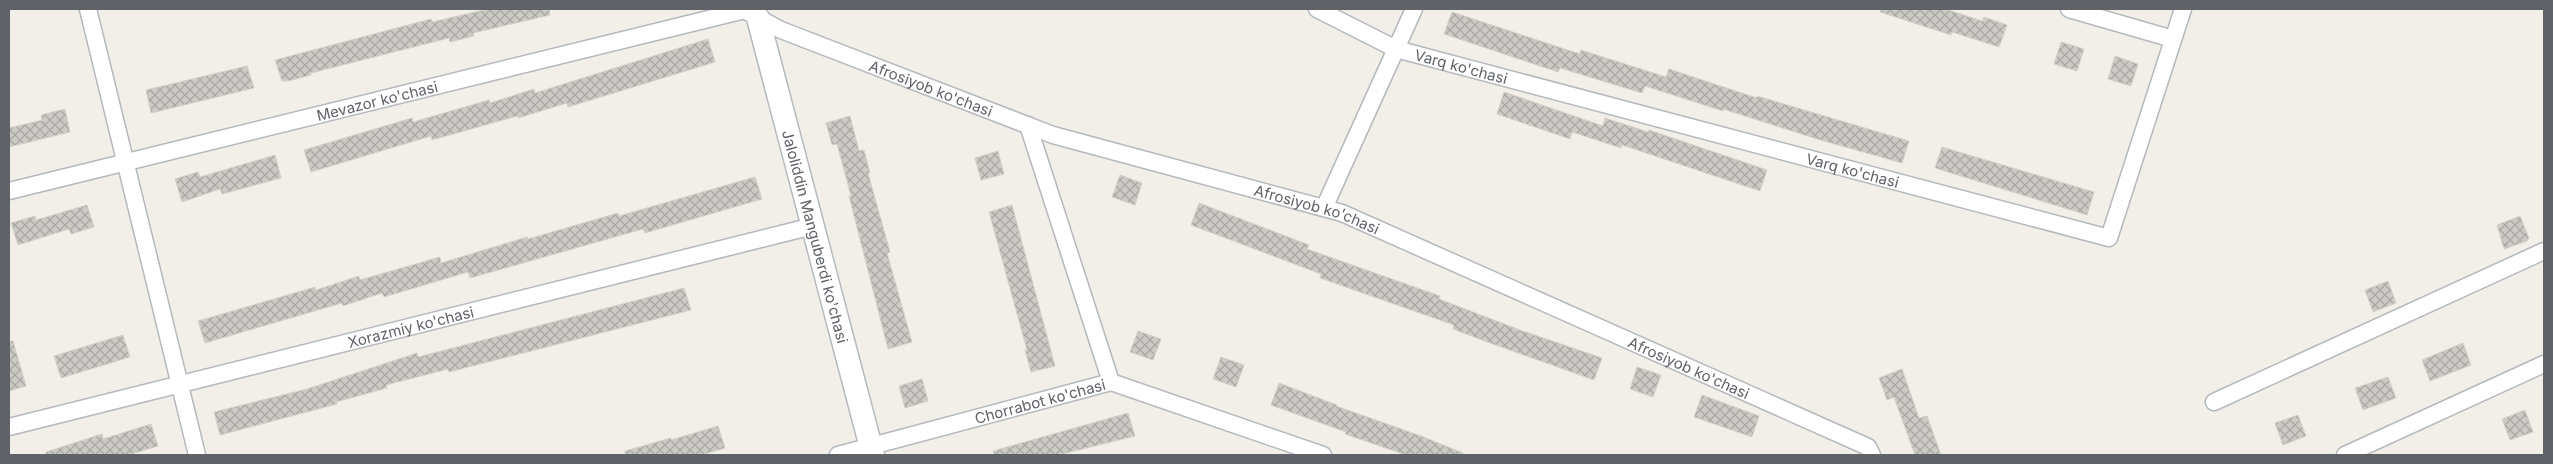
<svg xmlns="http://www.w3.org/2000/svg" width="2553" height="464" font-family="Inter,sans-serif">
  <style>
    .building { fill: url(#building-cross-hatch); stroke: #d6d1c6 }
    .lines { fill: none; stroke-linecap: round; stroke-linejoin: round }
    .street-casing { stroke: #b5b8bc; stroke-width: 19 }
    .secondary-casing { stroke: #b6babf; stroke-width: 25 }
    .street { stroke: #fff; stroke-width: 16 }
    .secondary { stroke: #fff; stroke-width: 22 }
    .labels { text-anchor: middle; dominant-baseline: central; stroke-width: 4; stroke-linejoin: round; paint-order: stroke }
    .street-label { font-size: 15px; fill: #5f6368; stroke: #fff }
  </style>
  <defs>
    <pattern id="building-cross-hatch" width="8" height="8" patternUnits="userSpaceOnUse" patternTransform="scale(1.25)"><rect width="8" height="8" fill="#cccac5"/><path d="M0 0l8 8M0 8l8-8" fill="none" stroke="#a9a8a4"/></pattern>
  </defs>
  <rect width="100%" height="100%" fill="#f1efe8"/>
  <path class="building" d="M 488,9 L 549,9 L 550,15 L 473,33 L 474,36 L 450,42 L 449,38 L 311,73 L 311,75 L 288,81 L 282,81 L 275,60 L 431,19 L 432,22 Z
    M 1881,9 L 1945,9 L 1982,21 L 1984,17 L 2007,25 L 1999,47 L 1952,32 L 1951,35 L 1880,12 Z
    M 1452,12 L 1580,54 L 1581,50 L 1666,77 L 1669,69 L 1757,98 L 1757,96 L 1909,141 L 1902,163 L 1817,139 L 1723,109 L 1723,111 L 1645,86 L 1642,93 L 1560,68 L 1558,72 L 1444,34 Z
    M 708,39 L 715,62 L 568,107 L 567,103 L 518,118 L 517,116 L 432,140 L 431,136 L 311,172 L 304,150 L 412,118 L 413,122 L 489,100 L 490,103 L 534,89 L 535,93 Z
    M 2061,42 L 2084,49 L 2077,71 L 2054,64 Z
    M 2115,56 L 2138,64 L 2131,86 L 2108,79 Z
    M 247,66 L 254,88 L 151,113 L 146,90 Z
    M 1504,92 L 1603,126 L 1605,118 L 1648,132 L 1649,130 L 1767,170 L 1760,191 L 1622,145 L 1621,148 L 1572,132 L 1570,139 L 1497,114 Z
    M 65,109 L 70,132 L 9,147 L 9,128 L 42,120 L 41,115 Z
    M 850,116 L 859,151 L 864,150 L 870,173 L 868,173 L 890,252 L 887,253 L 912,342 L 888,349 L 849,196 L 851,196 L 837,144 L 832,145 L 826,123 Z
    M 1942,147 L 2094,192 L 2087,215 L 1935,168 Z
    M 998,151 L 1004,174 L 981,180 L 975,158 Z
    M 275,155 L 281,178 L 222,194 L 220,189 L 182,202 L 175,179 L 198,172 L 200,177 Z
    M 1120,175 L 1142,183 L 1135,205 L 1112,197 Z
    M 755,177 L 762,199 L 645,233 L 643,229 L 470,278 L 468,272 L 384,297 L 382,293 L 343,306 L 342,303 L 205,343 L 198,321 L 315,287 L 316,290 L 359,276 L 360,280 L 440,257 L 441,263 L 527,237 L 528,239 L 618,213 L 619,216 Z
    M 1199,203 L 1309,245 L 1307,249 L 1440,296 L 1439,299 L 1520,330 L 1602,358 L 1594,380 L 1490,343 L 1453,329 L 1454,325 L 1320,278 L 1321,274 L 1191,225 Z
    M 87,205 L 94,227 L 71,234 L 69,229 L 18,245 L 11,223 L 35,216 L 36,220 Z
    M 1012,205 L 1055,366 L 1031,372 L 1025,350 L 1027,350 L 989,212 Z
    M 2520,216 L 2529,238 L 2527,241 L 2504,249 L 2497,225 Z
    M 2388,281 L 2396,303 L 2373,312 L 2365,290 Z
    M 684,288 L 691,310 L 449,372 L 448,369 L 386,385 L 387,388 L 336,402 L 337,404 L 220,435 L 214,412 L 307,389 L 417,353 L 418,357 Z
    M 1138,331 L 1161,339 L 1153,360 L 1130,352 Z
    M 123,335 L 130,357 L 61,378 L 54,356 Z
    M 9,341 L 13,341 L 26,386 L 9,391 Z
    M 2463,343 L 2471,365 L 2430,381 L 2422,360 Z
    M 1221,357 L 1244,365 L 1236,387 L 1213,379 Z
    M 1637,367 L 1661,375 L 1653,397 L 1630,389 Z
    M 1902,369 L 1919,418 L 1927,416 L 1941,455 L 1915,455 L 1894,397 L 1887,400 L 1879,378 Z
    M 2388,377 L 2396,398 L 2363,410 L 2355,388 Z
    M 922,379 L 928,401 L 905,408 L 899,386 Z
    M 1279,383 L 1337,405 L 1336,406 L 1421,436 L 1463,453 L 1462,455 L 1406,455 L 1345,434 L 1346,432 L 1271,405 Z
    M 1702,395 L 1759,416 L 1752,437 L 1694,417 Z
    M 2525,410 L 2533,432 L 2510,440 L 2502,419 Z
    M 1128,413 L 1135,436 L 1058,455 L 994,455 L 993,451 Z
    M 2298,415 L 2306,436 L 2283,445 L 2275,423 Z
    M 151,424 L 158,446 L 128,455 L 46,455 L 46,452 L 102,434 L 103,439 Z
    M 718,426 L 725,448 L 701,455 L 625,455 L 625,451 L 671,438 L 671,440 Z"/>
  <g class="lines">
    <g class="street-casing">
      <g id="street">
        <path d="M 88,9 L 197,455"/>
        <path id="s1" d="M 742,9 L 781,30 L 1053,135 L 1342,213 L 1868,447 L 1872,455"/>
        <path id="s2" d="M 1317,9 L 1396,49 L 2109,238 L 2183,9"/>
        <path d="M 2069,9 L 2173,39"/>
        <path d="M 1028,125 L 1111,382"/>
        <path id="s3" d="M 9,191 L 745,10"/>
        <path d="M 1324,208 L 1414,9"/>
        <path d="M 2214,402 L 2544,251"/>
        <path id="s4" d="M 9,427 L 813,226"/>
        <path id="s5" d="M 838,455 L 1111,382 L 1323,455"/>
        <path d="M 2345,455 L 2544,364"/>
      </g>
    </g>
    <g class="secondary-casing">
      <g id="secondary">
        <path id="s6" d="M 758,18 L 873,455"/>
      </g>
    </g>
    <use href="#street" class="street"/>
    <use href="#secondary" class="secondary"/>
  </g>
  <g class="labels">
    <g class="street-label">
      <text stroke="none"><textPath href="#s2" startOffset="156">Varq ko'chasi</textPath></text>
      <text stroke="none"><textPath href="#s1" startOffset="205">Afrosiyob ko'chasi</textPath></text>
      <text stroke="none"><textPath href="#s3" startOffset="379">Mevazor ko'chasi</textPath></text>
      <text stroke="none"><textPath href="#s2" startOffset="561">Varq ko'chasi</textPath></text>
      <text stroke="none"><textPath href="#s1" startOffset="610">Afrosiyob ko'chasi</textPath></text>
      <text stroke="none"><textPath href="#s6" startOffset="226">Jaloliddin Manguberdi ko'chasi</textPath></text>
      <text stroke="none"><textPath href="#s4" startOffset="414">Xorazmiy ko'chasi</textPath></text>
      <text stroke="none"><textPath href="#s1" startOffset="1015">Afrosiyob ko'chasi</textPath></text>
      <text stroke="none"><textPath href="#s5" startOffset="209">Chorrabot ko'chasi</textPath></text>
    </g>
  </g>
  <rect width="2553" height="464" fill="none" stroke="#5f6368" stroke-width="20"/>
</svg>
